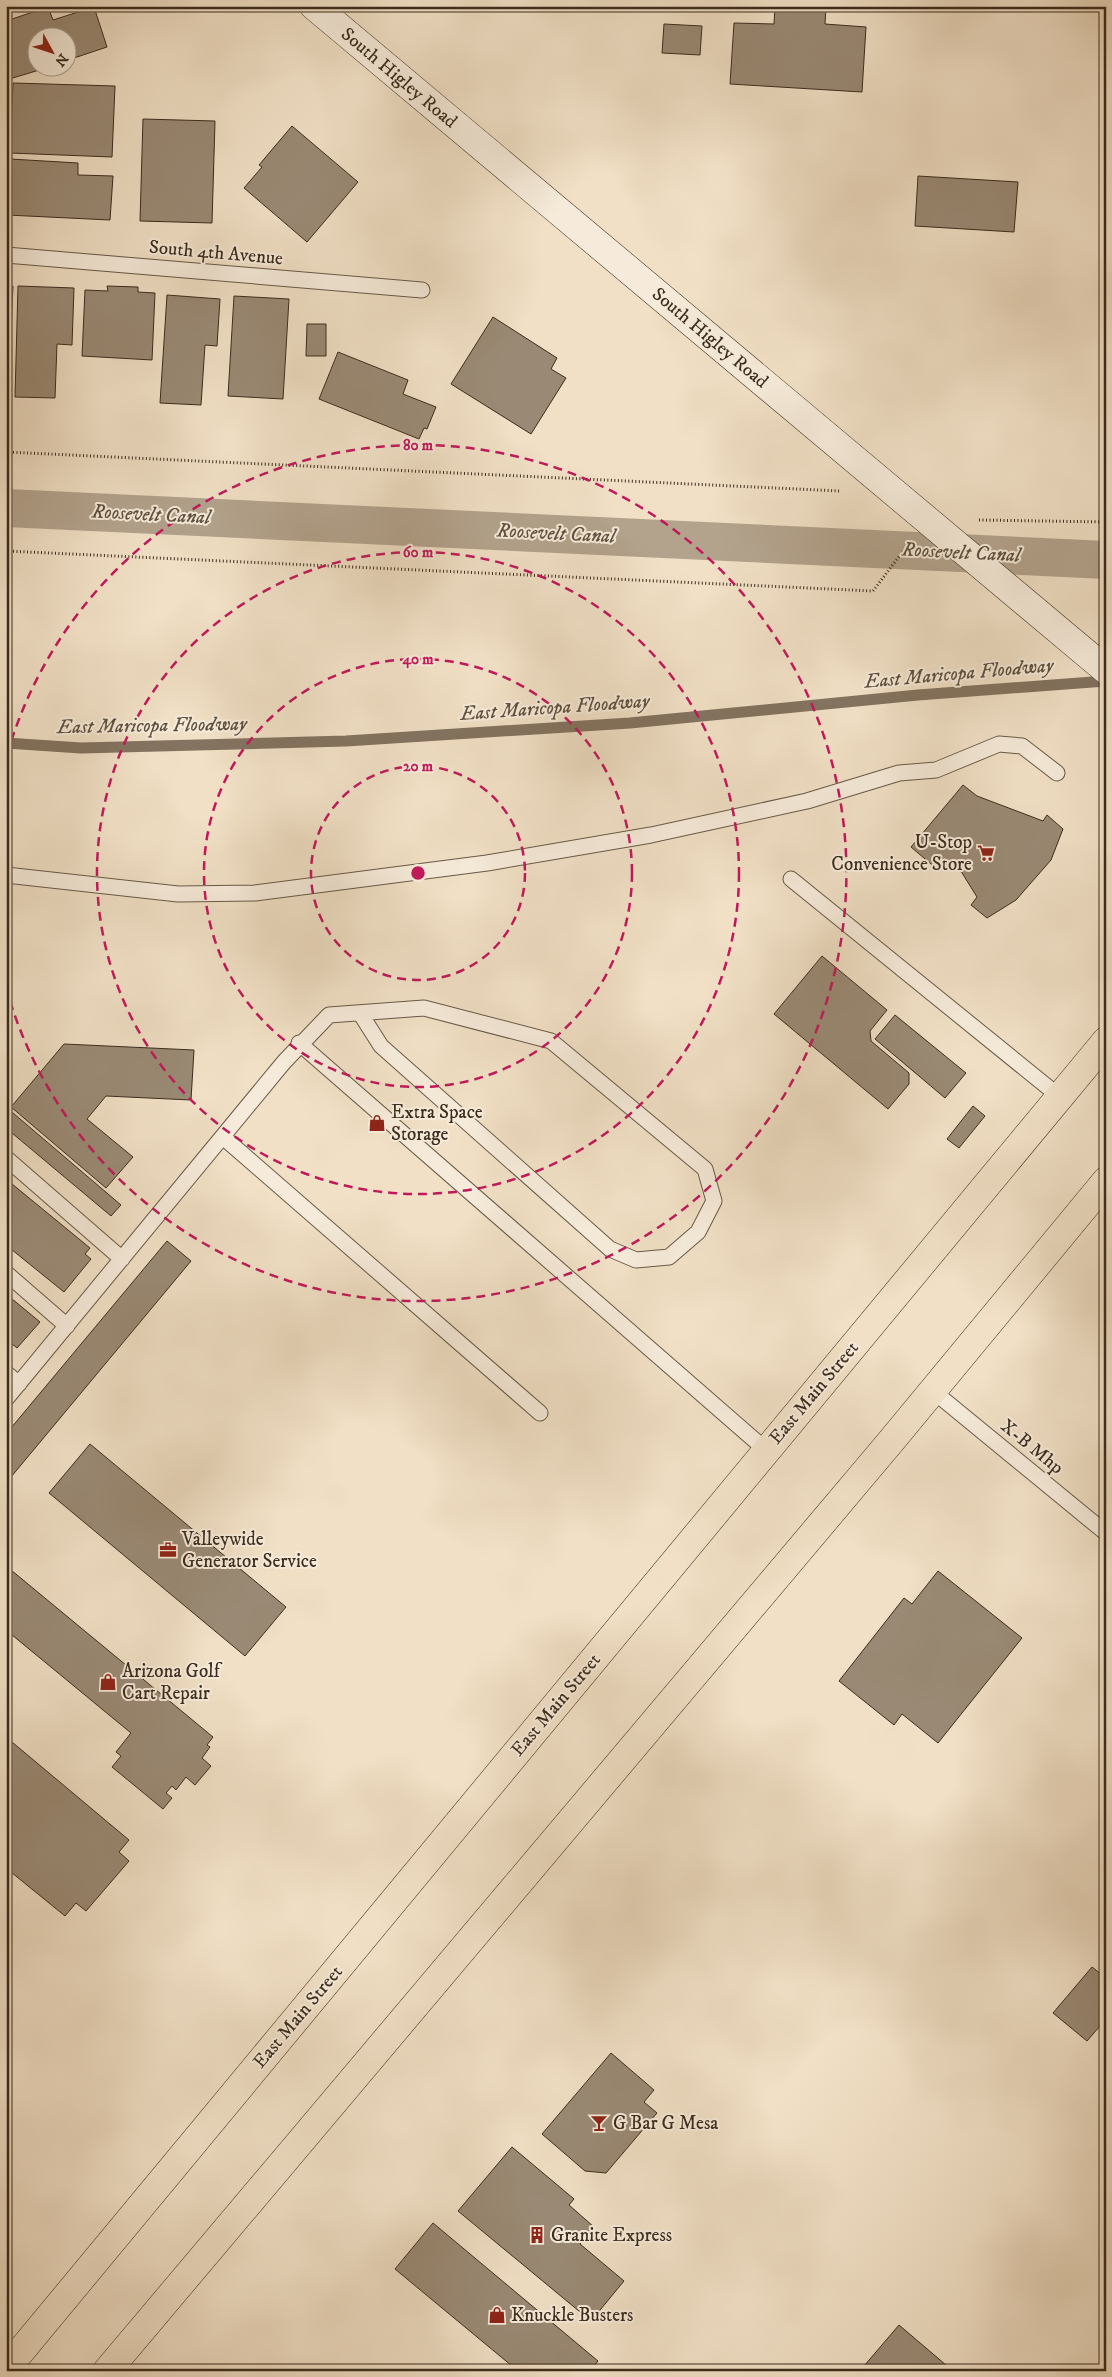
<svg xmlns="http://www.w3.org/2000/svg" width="1112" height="2377" font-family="'IM FELL DW Pica',serif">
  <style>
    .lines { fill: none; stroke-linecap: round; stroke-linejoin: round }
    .stream { stroke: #837360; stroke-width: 11 }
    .canal { stroke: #b3a38d; stroke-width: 38 }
    .building { fill: #9a8a75; stroke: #3b2c1d }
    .service-casing { stroke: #685947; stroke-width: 17 }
    .secondary-casing { stroke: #3b2c1d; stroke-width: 29 }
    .primary-casing { stroke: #3b2c1d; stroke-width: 29 }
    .path { stroke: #3b2c1d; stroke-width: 3; stroke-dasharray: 1 2.5; stroke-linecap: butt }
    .service { stroke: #f6ebda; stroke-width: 15 }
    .secondary { stroke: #f6ebda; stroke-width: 28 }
    .primary { stroke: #f1e0c6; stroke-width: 28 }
    .ring { fill: none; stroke: #c2185b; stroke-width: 2.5; stroke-dasharray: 9 6 }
    .labels { text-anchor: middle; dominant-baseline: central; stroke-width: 4; stroke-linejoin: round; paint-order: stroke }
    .street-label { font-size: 19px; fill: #3b2c1d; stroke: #f6ebda }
    .poi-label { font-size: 19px; fill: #3b2c1d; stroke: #f6ebda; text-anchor: start }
    .water-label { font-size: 20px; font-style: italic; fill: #5f503f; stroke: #f6ebda }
    .centre { fill: #c2185b; stroke: #f6ebda; stroke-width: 2.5 }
    .ring-label { font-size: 15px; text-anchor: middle; font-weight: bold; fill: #c2185b; stroke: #f6ebda; stroke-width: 4; stroke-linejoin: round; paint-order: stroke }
  </style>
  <rect width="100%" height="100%" fill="#f1e0c6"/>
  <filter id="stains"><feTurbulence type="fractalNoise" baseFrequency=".004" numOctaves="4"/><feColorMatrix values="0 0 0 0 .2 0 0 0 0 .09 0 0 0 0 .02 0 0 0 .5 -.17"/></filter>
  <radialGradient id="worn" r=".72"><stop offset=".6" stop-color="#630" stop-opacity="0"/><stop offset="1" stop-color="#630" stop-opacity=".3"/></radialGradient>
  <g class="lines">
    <path class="stream" d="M 6,743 L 81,748 L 346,741 L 630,723 L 918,695 L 1106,681"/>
    <path class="canal" d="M 6,508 L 1106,560"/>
  </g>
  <path class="building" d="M 775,6 L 826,6 L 825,24 L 866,27 L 862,92 L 730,84 L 734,23 L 774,24 Z
    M 48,7 L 53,20 L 94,7 L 107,47 L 68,60 L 68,38 L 38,38 L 38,68 L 46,68 L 6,80 L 6,21 Z
    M 664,24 L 702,26 L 700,55 L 662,53 Z
    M 13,83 L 115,86 L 112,157 L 10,153 Z
    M 143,119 L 215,121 L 212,223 L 140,221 Z
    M 292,126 L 358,182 L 307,242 L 244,188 L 262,167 L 259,165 Z
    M 10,159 L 78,163 L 78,175 L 113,176 L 110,220 L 7,215 L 9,193 L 6,193 L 6,174 L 9,175 Z
    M 918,176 L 1018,182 L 1014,232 L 915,226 Z
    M 6,285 L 13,286 L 10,351 L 6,351 Z
    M 18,286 L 74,288 L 72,345 L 57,344 L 55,398 L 15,397 Z
    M 107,286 L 138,287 L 138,292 L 155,293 L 152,360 L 82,356 L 85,290 L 108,291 Z
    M 167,295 L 220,299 L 217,346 L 205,345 L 201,405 L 160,403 Z
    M 234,296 L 289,299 L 283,399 L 228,396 Z
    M 493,317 L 557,358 L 551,369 L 566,378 L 531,434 L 451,384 Z
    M 307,324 L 326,324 L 326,356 L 306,356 Z
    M 338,352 L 408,380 L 403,394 L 436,407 L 427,429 L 424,428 L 419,439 L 319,399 Z
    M 963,785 L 977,796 L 1043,821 L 1047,815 L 1063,829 L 1051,860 L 1016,900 L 987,918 L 971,905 L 977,897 L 954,860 L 938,870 L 911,847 Z
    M 822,956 L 887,1010 L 870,1031 L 871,1041 L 909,1073 L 909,1084 L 888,1109 L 774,1014 Z
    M 895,1015 L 966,1073 L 945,1098 L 875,1039 Z
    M 64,1044 L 194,1050 L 191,1100 L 106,1096 L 87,1119 L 133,1157 L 106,1188 L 11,1107 Z
    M 973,1106 L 985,1116 L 959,1148 L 947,1139 Z
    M 6,1107 L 121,1205 L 111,1216 L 6,1128 Z
    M 6,1179 L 90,1248 L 85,1254 L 91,1259 L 64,1292 L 6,1245 Z
    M 167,1241 L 191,1261 L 6,1483 L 6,1434 Z
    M 6,1294 L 40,1322 L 17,1348 L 6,1339 Z
    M 90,1444 L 286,1607 L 245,1656 L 49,1493 Z
    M 11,1570 L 213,1737 L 207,1745 L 210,1747 L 202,1758 L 211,1766 L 195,1785 L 186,1777 L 176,1790 L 172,1786 L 166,1793 L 172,1798 L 163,1809 L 112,1767 L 121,1756 L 116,1752 L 131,1733 L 6,1630 L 6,1576 Z
    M 938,1571 L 1022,1638 L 938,1743 L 902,1714 L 894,1725 L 839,1681 L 904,1598 L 912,1604 Z
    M 6,1737 L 129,1840 L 119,1852 L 129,1861 L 86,1911 L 76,1903 L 65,1916 L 6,1868 Z
    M 1092,1967 L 1106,1978 L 1106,2019 L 1087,2041 L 1053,2013 Z
    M 611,2053 L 654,2090 L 644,2102 L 657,2113 L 606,2173 L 585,2171 L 542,2134 Z
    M 512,2147 L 574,2199 L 569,2205 L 594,2227 L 580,2244 L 624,2281 L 591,2321 L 458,2211 Z
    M 433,2223 L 598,2361 L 590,2371 L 518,2371 L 395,2269 Z
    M 899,2325 L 953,2371 L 870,2371 L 864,2366 Z"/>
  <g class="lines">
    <g class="service-casing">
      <path id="service" d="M 6,255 L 422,290
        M 6,875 L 178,894 L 255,893 L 487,863 L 651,835 L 807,801 L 899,773 L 936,770 L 999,744 L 1022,746 L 1057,773
        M 791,879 L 1060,1097
        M 299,1043 L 766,1450
        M 223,1137 L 540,1413
        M 6,1158 L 122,1259
        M 6,1273 L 67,1326
        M 6,1373 L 19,1384
        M 933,1391 L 1106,1533
        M 6,1399 L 284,1062 L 329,1015 L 424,1008 L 551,1041 L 705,1169 L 714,1201 L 698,1232 L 669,1257 L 636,1260 L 610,1249 L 381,1046 L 360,1013"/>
    </g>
    <g class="secondary-casing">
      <path id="secondary" d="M 314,6 L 1106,670"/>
    </g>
    <g class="primary-casing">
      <path id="primary" d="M 6,2369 L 1106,1041
        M 107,2371 L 892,1440 L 1106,1181"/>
    </g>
    <path class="path" d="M 6,452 L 840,491
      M 979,520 L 1106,522
      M 6,551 L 873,591 L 907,546"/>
    <use href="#service" class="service"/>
    <use href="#secondary" class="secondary"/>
    <use href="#primary" class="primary"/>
  </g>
  <g class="ring">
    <circle cx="418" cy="873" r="107"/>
    <circle cx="418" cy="873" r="214"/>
    <circle cx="418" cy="873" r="321"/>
    <path d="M7 755A428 428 0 1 1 7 991"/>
  </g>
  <defs>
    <g id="supermarket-bare" transform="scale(1.35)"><path d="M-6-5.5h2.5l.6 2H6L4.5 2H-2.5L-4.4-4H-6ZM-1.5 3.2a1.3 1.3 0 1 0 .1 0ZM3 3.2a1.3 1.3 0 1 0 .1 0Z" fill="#8f2418" stroke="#f6ebda" stroke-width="2.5" paint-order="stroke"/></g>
    <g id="shop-bare" transform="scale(1.35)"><path d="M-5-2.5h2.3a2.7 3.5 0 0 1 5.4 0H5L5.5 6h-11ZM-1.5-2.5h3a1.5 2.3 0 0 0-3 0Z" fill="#8f2418" stroke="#f6ebda" stroke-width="2.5" paint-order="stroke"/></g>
    <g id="office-bare" transform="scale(1.35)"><path d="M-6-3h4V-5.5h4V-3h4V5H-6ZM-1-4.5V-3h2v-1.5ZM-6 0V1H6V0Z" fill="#8f2418" stroke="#f6ebda" stroke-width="2.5" paint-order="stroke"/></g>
    <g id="bar-bare" transform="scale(1.35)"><path d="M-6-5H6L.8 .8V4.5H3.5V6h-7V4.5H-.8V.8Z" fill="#8f2418" stroke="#f6ebda" stroke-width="2.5" paint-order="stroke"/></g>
    <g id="building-bare" transform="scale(1.35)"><path d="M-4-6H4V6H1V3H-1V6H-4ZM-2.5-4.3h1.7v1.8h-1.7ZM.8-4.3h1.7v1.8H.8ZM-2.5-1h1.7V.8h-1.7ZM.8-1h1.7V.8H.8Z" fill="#8f2418" stroke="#f6ebda" stroke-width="2.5" paint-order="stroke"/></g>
  </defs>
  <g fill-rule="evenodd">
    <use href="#supermarket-bare" x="986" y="853"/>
    <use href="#shop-bare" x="377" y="1123"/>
    <use href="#office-bare" x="168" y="1550"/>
    <use href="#shop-bare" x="108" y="1682"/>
    <use href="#bar-bare" x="599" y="2123"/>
    <use href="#building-bare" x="537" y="2235"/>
    <use href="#shop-bare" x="497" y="2315"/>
  </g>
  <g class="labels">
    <g class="street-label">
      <text transform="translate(399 78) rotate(40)">South Higley Road</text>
      <text transform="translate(216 253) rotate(5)">South 4th Avenue</text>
      <text transform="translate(710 338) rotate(40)">South Higley Road</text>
      <text transform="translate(814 1393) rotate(-50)">East Main Street</text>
      <text transform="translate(1032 1447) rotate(39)">X-B Mhp</text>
      <text transform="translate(556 1705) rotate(-50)">East Main Street</text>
      <text transform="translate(298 2017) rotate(-50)">East Main Street</text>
    </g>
    <g class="poi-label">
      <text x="972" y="842" text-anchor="end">U-Stop<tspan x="972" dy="22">Convenience Store</tspan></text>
      <text x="391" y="1112">Extra Space<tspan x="391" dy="22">Storage</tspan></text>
      <text x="182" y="1539">Valleywide<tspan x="182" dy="22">Generator Service</tspan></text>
      <text x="122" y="1671">Arizona Golf<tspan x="122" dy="22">Cart Repair</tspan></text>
      <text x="613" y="2123">G Bar G Mesa</text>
      <text x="551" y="2235">Granite Express</text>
      <text x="511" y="2315">Knuckle Busters</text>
    </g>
    <g class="water-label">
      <text transform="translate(151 515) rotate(3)">Roosevelt Canal</text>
      <text transform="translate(556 534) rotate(3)">Roosevelt Canal</text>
      <text transform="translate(961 553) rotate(3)">Roosevelt Canal</text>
      <text transform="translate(959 674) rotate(-5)">East Maricopa Floodway</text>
      <text transform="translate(555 708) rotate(-4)">East Maricopa Floodway</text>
      <text transform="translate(152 726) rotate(-1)">East Maricopa Floodway</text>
    </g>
  </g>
  <circle cx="418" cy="873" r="8" class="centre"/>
  <g class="ring-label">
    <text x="418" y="450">80 m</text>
    <text x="418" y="557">60 m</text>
    <text x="418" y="664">40 m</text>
    <text x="418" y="771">20 m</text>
  </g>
  <rect width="1112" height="2377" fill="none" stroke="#f1e0c6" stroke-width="25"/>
  <rect x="8" y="8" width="1097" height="2362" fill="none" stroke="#3b2c1d" stroke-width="2.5"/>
  <rect x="12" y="12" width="1087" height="2352" fill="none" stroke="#3b2c1d"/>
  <g transform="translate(52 52) rotate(130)"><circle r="24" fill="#f6ebda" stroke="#ab9f8e"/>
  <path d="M0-4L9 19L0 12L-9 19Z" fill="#8f2418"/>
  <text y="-8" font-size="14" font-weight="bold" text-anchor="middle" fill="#3b2c1d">N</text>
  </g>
  <rect width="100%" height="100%" filter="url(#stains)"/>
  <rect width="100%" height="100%" fill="url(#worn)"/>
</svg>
